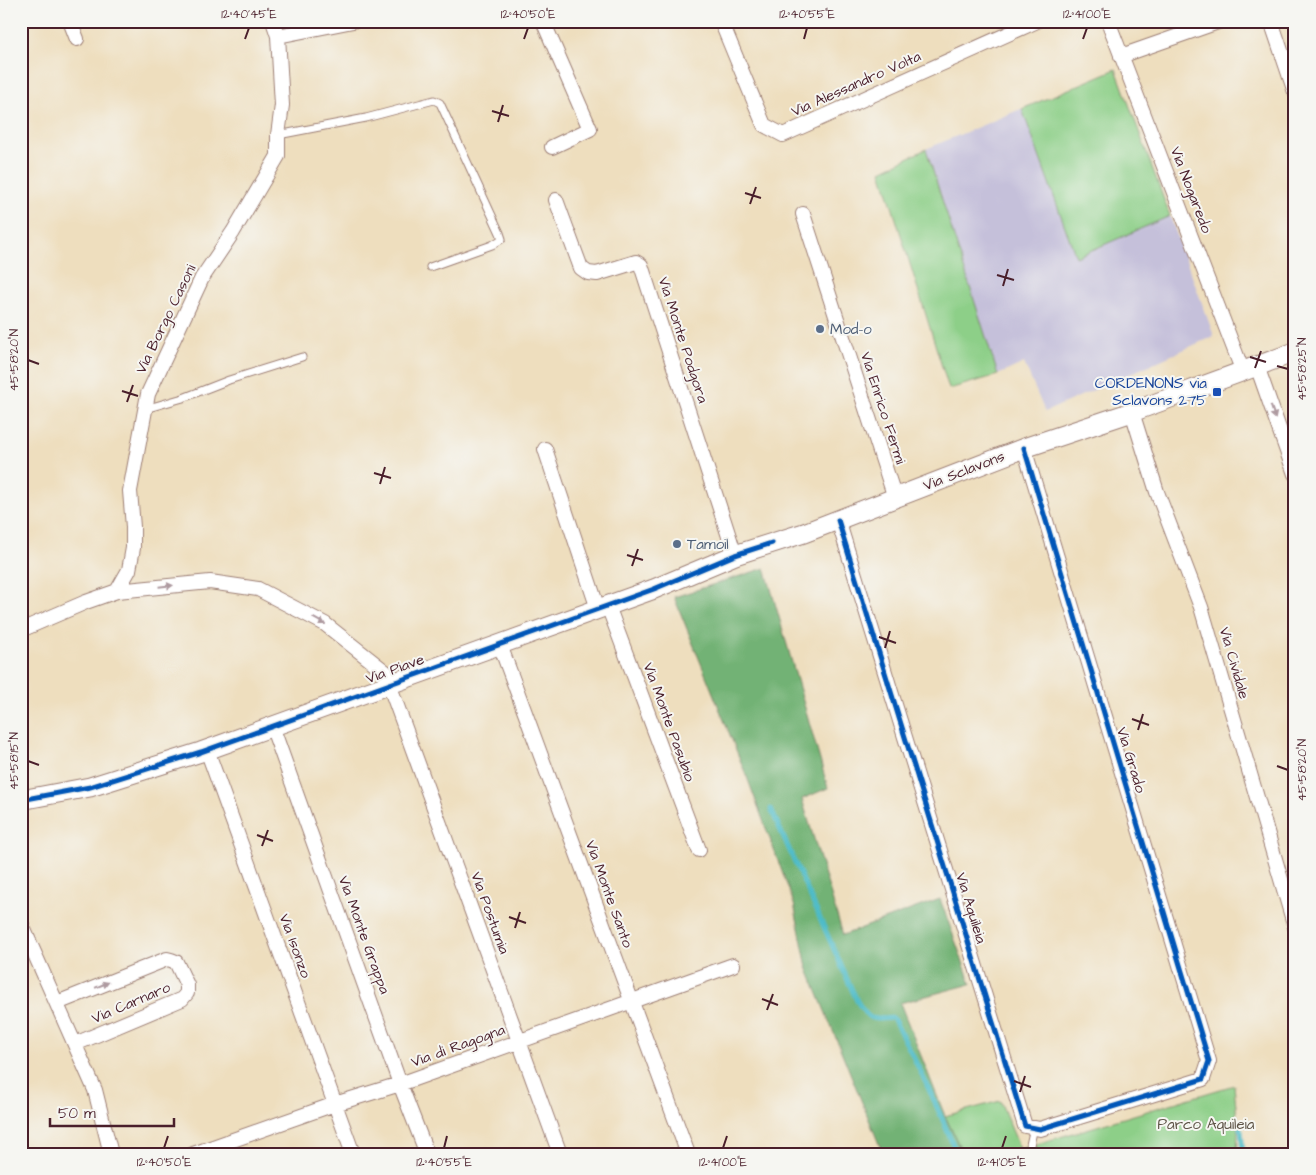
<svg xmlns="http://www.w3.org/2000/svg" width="1316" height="1175" font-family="'Architects Daughter',sans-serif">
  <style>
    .industrial { fill: #c5c0da }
    .green { fill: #8dcf88; stroke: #6c775a }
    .forest { fill: #72b274; stroke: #5e6850 }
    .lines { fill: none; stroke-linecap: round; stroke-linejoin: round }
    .stream { stroke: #4dbbc7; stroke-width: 5 }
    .lane-casing { stroke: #9c7e74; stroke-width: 9 }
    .street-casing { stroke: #9c7e74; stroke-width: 16 }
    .secondary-casing { stroke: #9c7e74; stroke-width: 21 }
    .lane { stroke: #fff; stroke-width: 7 }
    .street { stroke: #fff; stroke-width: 14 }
    .secondary { stroke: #fff; stroke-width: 19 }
    .cycleway-casing { stroke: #f6f6f2; stroke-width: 8 }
    .cycleway { stroke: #0057b8; stroke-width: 5 }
    .oneway { fill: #ae9aa0 }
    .ticks { fill: none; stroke: #4a1f2b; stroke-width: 2 }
    .service-dot { fill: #5c6f8a; stroke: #f6f6f2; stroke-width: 2 }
    .transit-dot { fill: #1a4fb4; stroke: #f6f6f2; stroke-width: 2 }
    .labels { text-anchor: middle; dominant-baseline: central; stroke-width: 4; stroke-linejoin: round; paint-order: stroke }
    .street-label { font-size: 15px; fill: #4a1f2b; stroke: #f6f6f2 }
    .service-label { font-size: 15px; fill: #4e5e75; stroke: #f6f6f2; text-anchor: start }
    .transit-label { font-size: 15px; fill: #164399; stroke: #f6f6f2; text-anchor: end }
    .park-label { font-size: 15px; fill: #5e5447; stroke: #f6f6f2 }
    .neatline { fill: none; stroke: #4a1f2b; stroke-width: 2 }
    .ticks-label { font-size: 12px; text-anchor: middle; fill: #4a1f2b }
  </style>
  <rect width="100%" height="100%" fill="#f6f6f2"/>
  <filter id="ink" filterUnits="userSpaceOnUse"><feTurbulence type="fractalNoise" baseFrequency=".02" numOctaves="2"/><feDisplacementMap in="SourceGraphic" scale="10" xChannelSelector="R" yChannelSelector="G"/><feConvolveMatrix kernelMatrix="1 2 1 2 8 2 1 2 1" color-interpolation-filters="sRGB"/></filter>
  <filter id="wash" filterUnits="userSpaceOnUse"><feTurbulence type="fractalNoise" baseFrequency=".0096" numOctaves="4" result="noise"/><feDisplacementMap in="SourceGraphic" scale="20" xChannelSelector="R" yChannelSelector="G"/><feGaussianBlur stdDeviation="1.12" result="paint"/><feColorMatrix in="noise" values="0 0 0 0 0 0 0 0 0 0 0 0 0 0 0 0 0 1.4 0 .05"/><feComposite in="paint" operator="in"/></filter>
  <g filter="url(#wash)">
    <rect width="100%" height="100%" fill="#eedebe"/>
    <path class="industrial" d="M 1116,69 L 1214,336 L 1045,412 L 1024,363 L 998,375 L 926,149 Z"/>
    <path class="green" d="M 1116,69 L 1170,216 L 1076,257 L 1022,109 Z
      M 926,149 L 998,375 L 949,389 L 881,171 Z
      M 1234,1085 L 1238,1129 L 1237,1154 L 963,1154 L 945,1116 L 1000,1101 L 1020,1149 Z"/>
    <path class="forest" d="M 765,568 L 828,788 L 802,799 L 843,935 L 940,899 L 971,984 L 900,1003 L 945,1116 L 963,1154 L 883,1154 L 807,967 L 794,904 L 747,777 L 674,597 Z"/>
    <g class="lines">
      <path class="stream" d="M 771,809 L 857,1001 C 869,1021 870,1020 893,1018 C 917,1062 938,1107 957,1154
        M 1241,1128 L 1243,1154"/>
    </g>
  </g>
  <g filter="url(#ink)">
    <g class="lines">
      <g class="lane-casing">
        <path id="lane" d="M 278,135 L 366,118 L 434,100 L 440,103 L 500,233 L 502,239 L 492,245 L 430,267
          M 145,409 L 183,398 L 229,380 L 302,357
          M 1033,1154 L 1030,1145 L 1034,1127"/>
      </g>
      <g class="street-casing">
        <path id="street" d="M 70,21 L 77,39
          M 543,21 L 590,129 L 552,147
          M 721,21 L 764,125 L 783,135 L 1037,21
          M 1108,21 L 1243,372
          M 1271,21 L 1295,92
          M 278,36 L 353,21
          M 1121,56 L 1221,21
          M 556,200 L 581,268 L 588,273 L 597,274 L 636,262 L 641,265 L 735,555
          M 803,214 L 895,498
          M 1257,366 L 1295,474
          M 1132,412 L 1157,492 L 1201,607 L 1295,927
          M 545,449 L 598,609
          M 838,520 L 1025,1126 L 1040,1129 L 1203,1079 L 1209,1061 L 1024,448
          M 117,591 L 129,570 L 133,548 L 133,527 L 130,491 L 148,394 L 202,278 L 233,232 L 278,156 L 278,135 L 282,105 L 278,36 L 273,21
          M 608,606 L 699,850
          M 21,630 L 86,602 L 117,591 L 210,582 L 258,589 L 325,624 L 397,681
          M 500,645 L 688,1154
          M 389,684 L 560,1154
          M 272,726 L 400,1084 L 427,1154
          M 207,750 L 353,1154
          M 21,923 L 95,1090 L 111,1154
          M 57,1003 L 167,959 L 171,960 L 176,962 L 187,985 L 187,993 L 182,999 L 75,1044
          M 193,1154 L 335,1104 L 400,1084 L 733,965"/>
      </g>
      <g class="secondary-casing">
        <path id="secondary" d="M 21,800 L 90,787 L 201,752 L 654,589 L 735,555 L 804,533 L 1024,448 L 1132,412 L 1295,352"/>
      </g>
      <use href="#lane" class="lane"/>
      <use href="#street" class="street"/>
      <use href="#secondary" class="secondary"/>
      <g class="cycleway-casing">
        <path id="cycleway" d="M 838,520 L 1025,1126 L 1040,1129 L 1203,1079 L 1209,1061 L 1024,448
          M 21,800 L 90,787 L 201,752 L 654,589 L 735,555 L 772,543"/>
      </g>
      <use href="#cycleway" class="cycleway"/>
    </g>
    <defs><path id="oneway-solid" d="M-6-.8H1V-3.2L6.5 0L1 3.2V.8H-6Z" transform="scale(1.25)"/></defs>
    <g class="oneway">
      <use href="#oneway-solid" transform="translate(1273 412) rotate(71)"/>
      <use href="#oneway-solid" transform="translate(166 586) rotate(-6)"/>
      <use href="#oneway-solid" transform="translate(319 621) rotate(29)"/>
      <use href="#oneway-solid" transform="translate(102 985) rotate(-22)"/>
    </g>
  </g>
  <path class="ticks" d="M 245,39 L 249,28M 524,39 L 528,28M 804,39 L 807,28M 1083,39 L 1087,28M 492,111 L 509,116M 498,122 L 503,105M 745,193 L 761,198M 750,204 L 756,187M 997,275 L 1014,280M 1003,286 L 1008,269M 1250,357 L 1266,362M 28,360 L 39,364M 1277,366 L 1288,369M 1255,368 L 1261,351M 122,391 L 138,396M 127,402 L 133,385M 374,473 L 391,478M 380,484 L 385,467M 627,555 L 643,560M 632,566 L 638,549M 879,637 L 896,643M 885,648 L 890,631M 1132,719 L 1149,725M 1138,730 L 1143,714M 28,761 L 39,765M 1277,766 L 1288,770M 257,835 L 273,841M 262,846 L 268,830M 509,917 L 526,923M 515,928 L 520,912M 762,999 L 778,1005M 767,1010 L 773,994M 1014,1081 L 1031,1087M 1020,1092 L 1025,1076M 164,1148 L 168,1136M 444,1148 L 447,1136M 723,1148 L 727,1136M 1002,1148 L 1006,1136"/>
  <g class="service-dot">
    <circle cx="820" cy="329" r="5"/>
    <circle cx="677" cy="544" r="5"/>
  </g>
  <rect class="transit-dot" x="1212" y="387" width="10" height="10" rx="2.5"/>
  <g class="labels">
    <g class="street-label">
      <text transform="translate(856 84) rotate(-24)">Via Alessandro Volta</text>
      <text transform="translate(1191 190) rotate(69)">Via Nogaredo</text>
      <text transform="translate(166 319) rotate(-64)">Via Borgo Casoni</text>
      <text transform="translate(683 340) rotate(72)">Via Monte Podgora</text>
      <text transform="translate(883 408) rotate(72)">Via Enrico Fermi</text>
      <text transform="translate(964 471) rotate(-21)">Via Sclavons</text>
      <text transform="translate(1234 663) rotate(74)">Via Cividale</text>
      <text transform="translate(395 669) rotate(-20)">Via Piave</text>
      <text transform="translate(669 722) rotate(70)">Via Monte Pasubio</text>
      <text transform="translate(1131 760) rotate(73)">Via Grado</text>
      <text transform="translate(609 894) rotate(70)">Via Monte Santo</text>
      <text transform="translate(971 908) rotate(73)">Via Aquileia</text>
      <text transform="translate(490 913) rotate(70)">Via Postumia</text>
      <text transform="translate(364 935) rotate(70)">Via Monte Grappa</text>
      <text transform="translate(295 946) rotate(70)">Via Isonzo</text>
      <text transform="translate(131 1003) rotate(-23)">Via Carnaro</text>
      <text transform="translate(458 1046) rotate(-20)">Via di Ragogna</text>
    </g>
    <g class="service-label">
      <text x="830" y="329">Mod-o</text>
      <text x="687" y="544">Tamoil</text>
    </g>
    <g class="transit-label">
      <text x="1207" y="383">CORDENONS via<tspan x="1207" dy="17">Sclavons 275</tspan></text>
    </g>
    <g class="park-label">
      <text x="1206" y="1124">Parco Aquileia</text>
    </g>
  </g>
  <rect width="1316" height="1175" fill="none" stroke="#f6f6f2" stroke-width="55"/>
  <path d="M50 1118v8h124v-8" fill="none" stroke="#4a1f2b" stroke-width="2.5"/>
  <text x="58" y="1118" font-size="15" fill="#4a1f2b" stroke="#f6f6f2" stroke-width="4" paint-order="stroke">50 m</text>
  <rect x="28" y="28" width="1260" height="1120" class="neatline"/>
  <g class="ticks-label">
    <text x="249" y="18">12°40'45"E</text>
    <text x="528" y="18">12°40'50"E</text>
    <text x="807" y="18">12°40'55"E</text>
    <text x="1087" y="18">12°41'00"E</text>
    <text transform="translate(14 360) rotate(-90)" y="4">45°58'20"N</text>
    <text transform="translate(1302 369) rotate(-90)" y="4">45°58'25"N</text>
    <text transform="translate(14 761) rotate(-90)" y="4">45°58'15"N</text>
    <text transform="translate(1302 770) rotate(-90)" y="4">45°58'20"N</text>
    <text x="164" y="1166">12°40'50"E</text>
    <text x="444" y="1166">12°40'55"E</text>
    <text x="723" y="1166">12°41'00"E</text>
    <text x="1002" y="1166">12°41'05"E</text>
  </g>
</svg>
